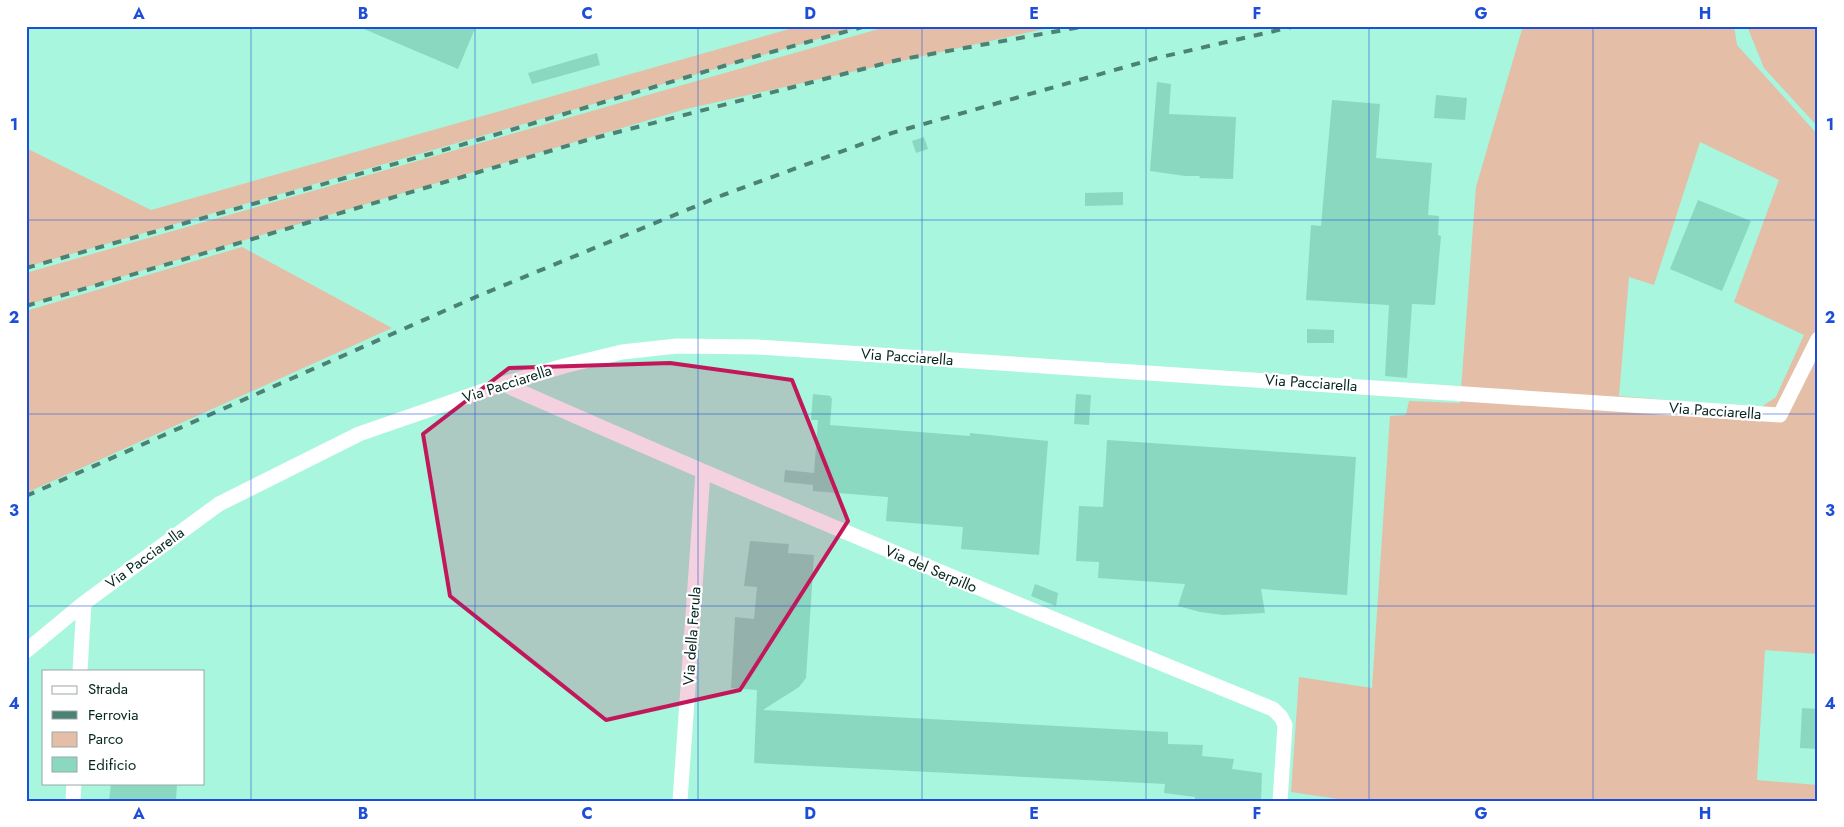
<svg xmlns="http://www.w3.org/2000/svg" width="1844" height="827" font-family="Jost,sans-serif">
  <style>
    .green { fill: #e4bea7; fill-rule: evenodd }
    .building { fill: #8ad8c0 }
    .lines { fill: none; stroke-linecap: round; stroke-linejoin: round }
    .minor { stroke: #fff; stroke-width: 15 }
    .rail { stroke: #4c8273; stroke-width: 4; stroke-dasharray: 9 9; stroke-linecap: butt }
    .marked { fill: #c2185b; fill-opacity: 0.2; stroke: #c2185b; stroke-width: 4; stroke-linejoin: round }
    .grid { fill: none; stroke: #1d4ed8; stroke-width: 1; stroke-opacity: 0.55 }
    .labels { text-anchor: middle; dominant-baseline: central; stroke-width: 4.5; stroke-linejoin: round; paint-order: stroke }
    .street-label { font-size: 15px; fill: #03251d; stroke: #fff }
    .neatline { fill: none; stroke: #1d4ed8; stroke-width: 2 }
    .grid-label { font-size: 16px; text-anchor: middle; font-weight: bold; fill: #1d4ed8 }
  </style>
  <rect width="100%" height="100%" fill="#a7f6dd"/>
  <path class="green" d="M 800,26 L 864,26 L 26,267 L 26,148 L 151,210 Z
    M 889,26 L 1057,26 L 686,109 L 26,305 L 26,273 Z
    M 1523,26 L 1734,26 L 1737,45 L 1818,135 L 1818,654 L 1765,650 L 1757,780 L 1818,785 L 1818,801 L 1351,801 L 1291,792 L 1299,677 L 1372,688 L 1390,416 L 1406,415 L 1409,401 L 1460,403 L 1476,187 ZM 1700,142 L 1779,180 L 1734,302 L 1804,335 L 1776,397 L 1760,408 L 1619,396 L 1629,277 L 1654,285 Z
    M 1747,26 L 1818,26 L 1818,127 L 1764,68 Z
    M 242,247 L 392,328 L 26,493 L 26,311 Z"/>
  <path class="building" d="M 357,26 L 476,26 L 458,69 Z
    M 597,53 L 600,65 L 532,84 L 528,73 Z
    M 1157,82 L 1171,84 L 1169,114 L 1236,117 L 1233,179 L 1199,178 L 1200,176 L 1185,176 L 1150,171 Z
    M 1436,95 L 1467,98 L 1465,120 L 1434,118 Z
    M 1332,100 L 1380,104 L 1376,158 L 1432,163 L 1428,215 L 1439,216 L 1438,235 L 1441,236 L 1435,305 L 1412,304 L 1407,378 L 1385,376 L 1389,305 L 1306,300 L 1311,225 L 1321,226 Z
    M 924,137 L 928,149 L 916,153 L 912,141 Z
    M 1123,192 L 1123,205 L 1085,206 L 1085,193 Z
    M 1698,200 L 1751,221 L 1722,291 L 1670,269 Z
    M 1307,329 L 1334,330 L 1334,343 L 1307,343 Z
    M 813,394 L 831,396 L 830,398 L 832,398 L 830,425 L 970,436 L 970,433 L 1048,441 L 1039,555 L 961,549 L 963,527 L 886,521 L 888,497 L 813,491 L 813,485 L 784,482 L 785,470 L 814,473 L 818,420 L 811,420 Z
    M 1076,394 L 1091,395 L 1089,425 L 1074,424 Z
    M 1107,440 L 1356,457 L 1347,595 L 1261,589 L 1265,613 L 1223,615 L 1200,612 L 1178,606 L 1185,584 L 1098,578 L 1099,562 L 1076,561 L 1079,506 L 1103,507 Z
    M 750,541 L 789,544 L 788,553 L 814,555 L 806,678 L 799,687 L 763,710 L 1168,732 L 1168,744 L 1203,745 L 1202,756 L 1234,759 L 1232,769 L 1262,773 L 1261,801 L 1195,801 L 1195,797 L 1164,793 L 1165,784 L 754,763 L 757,690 L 731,688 L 735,617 L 754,619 L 757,587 L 744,586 Z
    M 1035,584 L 1058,593 L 1056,606 L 1031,596 Z
    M 1802,708 L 1818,709 L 1818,749 L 1800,748 Z
    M 111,783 L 177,783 L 176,801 L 109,801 Z"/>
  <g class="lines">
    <path class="minor" d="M 503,384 C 758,497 1015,604 1273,709 L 1281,717 L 1285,725 L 1280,801
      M 26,651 L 84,603 L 219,504 L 359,434 L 503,384 L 564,366 L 622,352 L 677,346 L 757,347 L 1780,415 L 1818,339
      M 80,671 L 84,603
      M 73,801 L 74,783
      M 680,801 L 703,472"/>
    <path class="rail" d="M 26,268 L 451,148 L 757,56 L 866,26
      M 26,306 L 587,140 L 898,60 L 1086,26
      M 26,496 L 478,296 L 723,195 L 892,133 L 1157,58 L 1296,26"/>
  </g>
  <path class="marked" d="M 670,363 L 792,380 L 848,521 L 740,690 L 606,720 L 450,596 L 423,434 L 509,368 Z"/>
  <path class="grid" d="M 251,26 L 251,801M 475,26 L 475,801M 698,26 L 698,801M 922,26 L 922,801M 1146,26 L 1146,801M 1369,26 L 1369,801M 1593,26 L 1593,801M 26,220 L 1818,220M 26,414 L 1818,414M 26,606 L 1818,606"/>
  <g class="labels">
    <g class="street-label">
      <text transform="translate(907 357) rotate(4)">Via Pacciarella</text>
      <text transform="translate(1311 383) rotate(4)">Via Pacciarella</text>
      <text transform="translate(507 384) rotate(-18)">Via Pacciarella</text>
      <text transform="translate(1715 411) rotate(4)">Via Pacciarella</text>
      <text transform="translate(145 558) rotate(-36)">Via Pacciarella</text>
      <text transform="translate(931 569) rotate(23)">Via del Serpillo</text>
      <text transform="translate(692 636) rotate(-86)">Via della Ferula</text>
    </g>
  </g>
  <rect width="1844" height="827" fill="none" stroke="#ffffff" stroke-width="55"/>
  <rect x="42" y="670" width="162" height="115" fill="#ffffff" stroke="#9aa8a5"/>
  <rect x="52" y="686" width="25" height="8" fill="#ffffff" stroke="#9aa8a5"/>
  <text x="88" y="694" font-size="15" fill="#03251d">Strada</text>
  <rect x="52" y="711" width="25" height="8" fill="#4c8273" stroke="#9aa8a5"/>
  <text x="88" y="720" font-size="15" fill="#03251d">Ferrovia</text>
  <rect x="52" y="732" width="25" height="15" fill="#e4bea7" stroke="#9aa8a5"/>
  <text x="88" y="744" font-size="15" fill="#03251d">Parco</text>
  <rect x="52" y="757" width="25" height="15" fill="#8ad8c0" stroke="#9aa8a5"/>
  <text x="88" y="770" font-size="15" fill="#03251d">Edificio</text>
  <rect x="28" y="28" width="1788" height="772" class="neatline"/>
  <g class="grid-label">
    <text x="139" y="19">A</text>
    <text x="363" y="19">B</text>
    <text x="587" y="19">C</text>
    <text x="810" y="19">D</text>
    <text x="1034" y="19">E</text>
    <text x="1257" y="19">F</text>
    <text x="1481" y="19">G</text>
    <text x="1705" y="19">H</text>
    <text x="14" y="130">1</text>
    <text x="1830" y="130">1</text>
    <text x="14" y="323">2</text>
    <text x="1830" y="323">2</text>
    <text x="14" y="516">3</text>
    <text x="1830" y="516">3</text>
    <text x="14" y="709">4</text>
    <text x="1830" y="709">4</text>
    <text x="139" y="819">A</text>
    <text x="363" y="819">B</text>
    <text x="587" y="819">C</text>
    <text x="810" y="819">D</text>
    <text x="1034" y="819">E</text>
    <text x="1257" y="819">F</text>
    <text x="1481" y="819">G</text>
    <text x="1705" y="819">H</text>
  </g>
</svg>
